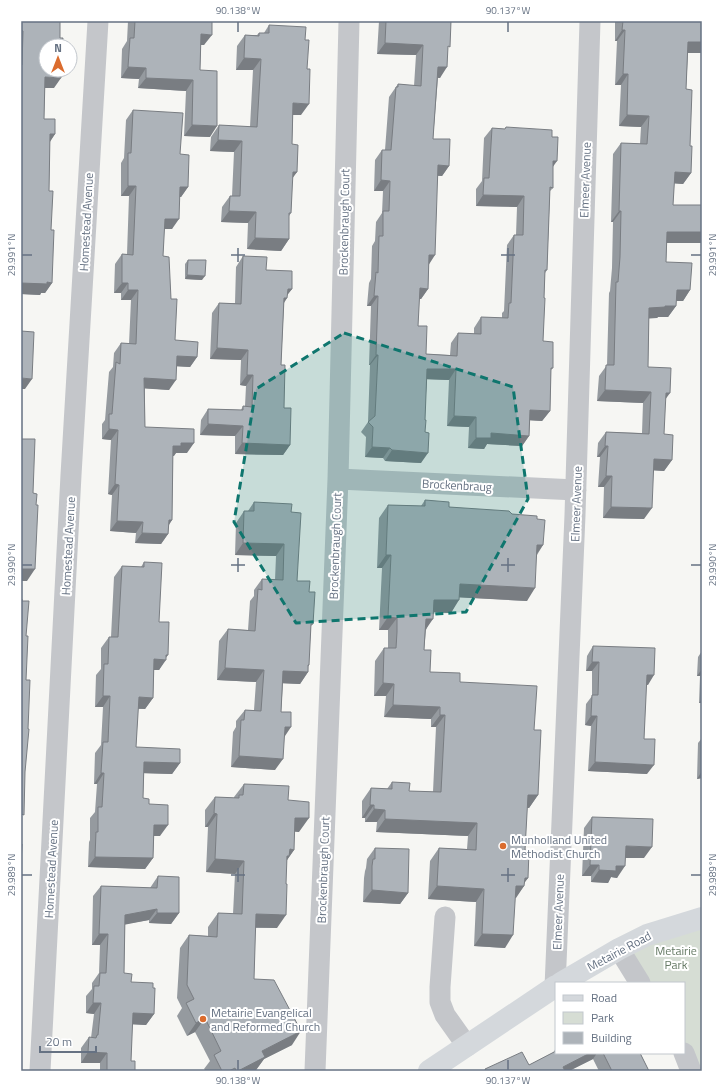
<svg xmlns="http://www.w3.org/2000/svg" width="723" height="1092" font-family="'Titillium Web',sans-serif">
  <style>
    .green { fill: #d6ddd4 }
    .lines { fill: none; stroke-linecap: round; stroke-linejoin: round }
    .minor { stroke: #c4c6ca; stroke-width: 21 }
    .major { stroke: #d4d8dc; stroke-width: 22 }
    .wall { fill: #959a9f }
    .shaded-wall { fill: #797d82 }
    .building { fill: #adb3b9; stroke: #797d82 }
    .marked { fill: #0f766e; fill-opacity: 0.2; stroke: #0f766e; stroke-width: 3; stroke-dasharray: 8 5; stroke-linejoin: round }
    .ticks { fill: none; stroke: #667283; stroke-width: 1.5 }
    .poi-dot { fill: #db6c2e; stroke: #fff; stroke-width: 1.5 }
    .labels { text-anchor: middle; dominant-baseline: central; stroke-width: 4; stroke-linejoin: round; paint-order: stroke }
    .street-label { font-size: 12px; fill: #667283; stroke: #fff }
    .poi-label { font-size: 12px; fill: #667283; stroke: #fff; text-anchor: start }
    .park-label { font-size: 12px; fill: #667a65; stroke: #fff }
    .neatline { fill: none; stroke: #667283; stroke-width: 1.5 }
    .ticks-label { font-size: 10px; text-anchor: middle; fill: #667283 }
  </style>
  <rect width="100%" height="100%" fill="#f6f6f3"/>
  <path class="green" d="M 702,920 L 702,1071 L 688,1071 L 684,1053 L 684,983 L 638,983 L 619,949 Z"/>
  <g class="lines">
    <path class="minor" d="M 338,479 L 576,490
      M 445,917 L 440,987 L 440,1002 L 445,1015 L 467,1046
      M 619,949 L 640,983
      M 555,987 L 575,515 L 590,21
      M 684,1053 L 691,1071
      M 40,1071 L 71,475 L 98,21
      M 315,1071 L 338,479 L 349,21"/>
    <path class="major" d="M 561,983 L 619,949 L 647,935 L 702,918
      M 429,1071 L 556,986"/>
  </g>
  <path class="wall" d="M 21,21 L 54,88 L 45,88 L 44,119 L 55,134 L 50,141 L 49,191 L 51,230 L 52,283 L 45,293 L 41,293 L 40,295 L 21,294 Z
    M 128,21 L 212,21 L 204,45 L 201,45 L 200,70 L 210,137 L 184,136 L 186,91 L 138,88 L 139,79 L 121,78 L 122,49 L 127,41 Z
    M 379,21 L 451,21 L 447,50 L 440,78 L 438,78 L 433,139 L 449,166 L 442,176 L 438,176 L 429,264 L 428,289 L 421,299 L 419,299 L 418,326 L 426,354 L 450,355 L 451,343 L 458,333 L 474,334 L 474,328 L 481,317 L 502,318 L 502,313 L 504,311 L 507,245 L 514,235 L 516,235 L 517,207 L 476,206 L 476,189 L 482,181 L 484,138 L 492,128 L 505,129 L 506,127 L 552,137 L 553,166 L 553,188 L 550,191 L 547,270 L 545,273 L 544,298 L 543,341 L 553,368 L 551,370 L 550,411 L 542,421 L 530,420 L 529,436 L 522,446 L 487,444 L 484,449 L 468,448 L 469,427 L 447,426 L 449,380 L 427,379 L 421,463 L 385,461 L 383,458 L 365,457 L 366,437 L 361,432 L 368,422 L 370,365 L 369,365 L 371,306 L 367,306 L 369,283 L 371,279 L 372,246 L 375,241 L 376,222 L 382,213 L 383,191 L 374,191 L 375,160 L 382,150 L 385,150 L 389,97 L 398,84 L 414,86 L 416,55 L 377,54 Z
    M 615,21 L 702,21 L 702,53 L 688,53 L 686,89 L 690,146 L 691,173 L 683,184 L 674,183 L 673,205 L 702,243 L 667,243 L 666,262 L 690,290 L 683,301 L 676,301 L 676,306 L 668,317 L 658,317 L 657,318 L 649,318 L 648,367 L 665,399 L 664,434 L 672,460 L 664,471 L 653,470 L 644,519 L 603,518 L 604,487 L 598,487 L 600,457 L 597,457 L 598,443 L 606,432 L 642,433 L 643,403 L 597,401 L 599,376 L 607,365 L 609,293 L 610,291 L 612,268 L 613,222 L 611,222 L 613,154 L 621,143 L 640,144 L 641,127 L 619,126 L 621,85 L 615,85 L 617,41 L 615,41 Z
    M 269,25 L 301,115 L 293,115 L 292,144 L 297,172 L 292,178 L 291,213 L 289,216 L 289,239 L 281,251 L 247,249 L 248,223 L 221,222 L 222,207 L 230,196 L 232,196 L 234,152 L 210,151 L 211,137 L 219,125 L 250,127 L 253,70 L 236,70 L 237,46 L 245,35 L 257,35 L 259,33 L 264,33 Z
    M 133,110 L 180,154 L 188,187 L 181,197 L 180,197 L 172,229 L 164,229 L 163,256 L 171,299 L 175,340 L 197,357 L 190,367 L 177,366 L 169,390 L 145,388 L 145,427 L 187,453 L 176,453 L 173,456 L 172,520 L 169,525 L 168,534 L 161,544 L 135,543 L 136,533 L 110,531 L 112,495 L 108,494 L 111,440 L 102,439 L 102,424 L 105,420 L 109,372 L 113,367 L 114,353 L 121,343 L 129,344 L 131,300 L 121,300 L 121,293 L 114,293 L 115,264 L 122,254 L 127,254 L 129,196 L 121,196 L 121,163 L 124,158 L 126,120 Z
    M 243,256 L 266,270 L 292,289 L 287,295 L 287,298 L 284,303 L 281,365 L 284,408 L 290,445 L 283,455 L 235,454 L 235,436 L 200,435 L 201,420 L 208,409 L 241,410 L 243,406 L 245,406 L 246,386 L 240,385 L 241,360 L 210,359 L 212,313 L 219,303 L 235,303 L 236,267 Z
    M 188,260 L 202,280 L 185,279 L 185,264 Z
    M 425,500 L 449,507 L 512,514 L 537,519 L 543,545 L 537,555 L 527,601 L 459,597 L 451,613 L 434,612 L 426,630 L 424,650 L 430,672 L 460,682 L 534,730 L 538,795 L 529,808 L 527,808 L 525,850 L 528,878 L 524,883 L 524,886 L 515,898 L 505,948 L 474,946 L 476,902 L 428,899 L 430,861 L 439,848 L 467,849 L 468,836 L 376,832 L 377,822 L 365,822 L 365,818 L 362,818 L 362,801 L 371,788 L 387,789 L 392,782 L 409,791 L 433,792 L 436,727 L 431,727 L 431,719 L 384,717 L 386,696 L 374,696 L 375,661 L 384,648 L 388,648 L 388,630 L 379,630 L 382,568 L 377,568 L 379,518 L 388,505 L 421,506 Z
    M 254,502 L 291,512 L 297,581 L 309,592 L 313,624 L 311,626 L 308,672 L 300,684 L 283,683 L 281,712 L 284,736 L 275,770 L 231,767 L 233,732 L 236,727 L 236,721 L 245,710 L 254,710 L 256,682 L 217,680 L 219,641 L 228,629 L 248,630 L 250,601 L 254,596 L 254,590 L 262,579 L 275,580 L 276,556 L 235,555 L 236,523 L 244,511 L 248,511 Z
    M 144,562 L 159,622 L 166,658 L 159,670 L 154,670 L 153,698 L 145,709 L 138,709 L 136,747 L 180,763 L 172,774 L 144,773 L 143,798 L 149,804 L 160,836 L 154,836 L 153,858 L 145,869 L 88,867 L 89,842 L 90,840 L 90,818 L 95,812 L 97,784 L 94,784 L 95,753 L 101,745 L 103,707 L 95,707 L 96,675 L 101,669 L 101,648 L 109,637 L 111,637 L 114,577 L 122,566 L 141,567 Z
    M 593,646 L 648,685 L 646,685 L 644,739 L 647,774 L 588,771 L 591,726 L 585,725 L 586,704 L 592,696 L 592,671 L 586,671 L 587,656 Z
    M 702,651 L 702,703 L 699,703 L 700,676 L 697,676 L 698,657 Z
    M 702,738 L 702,778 L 697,779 L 698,743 Z
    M 244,784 L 288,800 L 299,832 L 294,831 L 294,850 L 287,860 L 277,928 L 255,928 L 254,979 L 292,1045 L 264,1059 L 256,1070 L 254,1071 L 206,1071 L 204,1069 L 210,1061 L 195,1032 L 187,1036 L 177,1016 L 182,1008 L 177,998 L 180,948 L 189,935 L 208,936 L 208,927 L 218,913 L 233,914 L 235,874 L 206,872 L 208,827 L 205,827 L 205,810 L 215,797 L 234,798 L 234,797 Z
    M 592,817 L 644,858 L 625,858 L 617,878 L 611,877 L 608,883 L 591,882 L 591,876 L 582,876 L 584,828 Z
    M 375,848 L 408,893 L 400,904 L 363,902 L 364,878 L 365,871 L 366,868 L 367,859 Z
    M 158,876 L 179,913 L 171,924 L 149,923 L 149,920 L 125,924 L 124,973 L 131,982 L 154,1014 L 146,1025 L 132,1024 L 131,1061 L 135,1071 L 100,1071 L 100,1063 L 81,1063 L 81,1048 L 89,1037 L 91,1038 L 94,1014 L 86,1013 L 86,996 L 92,989 L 92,983 L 99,973 L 100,945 L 92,945 L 93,896 L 101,886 L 150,888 Z
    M 556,1048 L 556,1053 L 640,1053 L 649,1071 L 599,1071 L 593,1059 L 569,1071 L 484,1071 L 485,1069 L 529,1065 L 553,1053 Z"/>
  <path class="shaded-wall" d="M 622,30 L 625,30 L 617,41 L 615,41 Z
    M 201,34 L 212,35 L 204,45 L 193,45 Z
    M 688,42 L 702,42 L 702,53 L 681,53 Z
    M 385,43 L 423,45 L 416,55 L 377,54 Z
    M 244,58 L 261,59 L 253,70 L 236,70 Z
    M 128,67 L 146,68 L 139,79 L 121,78 Z
    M 438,67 L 447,67 L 440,78 L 431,77 Z
    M 623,74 L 628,74 L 621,85 L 615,85 Z
    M 45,77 L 61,78 L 54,88 L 38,88 Z
    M 146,78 L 193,80 L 186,91 L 138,88 Z
    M 293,103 L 309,104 L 301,115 L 286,115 Z
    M 627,115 L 649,116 L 641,127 L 619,126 Z
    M 192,125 L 217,126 L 210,137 L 184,136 Z
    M 50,134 L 55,134 L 48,145 Z
    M 218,140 L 242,141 L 234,152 L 210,151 Z
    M 553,161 L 557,161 L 550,171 Z
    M 438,165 L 449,166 L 442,176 L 431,175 Z
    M 293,172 L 297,172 L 289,183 Z
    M 675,172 L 691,173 L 683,184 L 667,183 Z
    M 381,180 L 390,181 L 383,191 L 374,191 Z
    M 128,186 L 136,186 L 129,196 L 121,196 Z
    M 180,187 L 188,187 L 181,197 L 173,197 Z
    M 483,195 L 524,196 L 517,207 L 476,206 Z
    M 229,211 L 256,212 L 248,223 L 221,222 Z
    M 619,211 L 621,211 L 613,222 L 611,222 Z
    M 165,219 L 179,219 L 172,229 L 158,229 Z
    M 667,232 L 702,232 L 702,243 L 660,243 Z
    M 255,238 L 289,239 L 281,251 L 247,249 Z
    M 429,255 L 435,255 L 428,266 Z
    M 187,275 L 205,276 L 202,280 L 185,279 Z
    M 47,282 L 52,283 L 45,293 L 41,293 L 40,295 L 21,294 L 21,283 Z
    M 122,283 L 128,283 L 121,293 L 114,293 Z
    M 420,288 L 428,289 L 421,299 L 413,299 Z
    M 288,289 L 292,289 L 285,298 L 287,298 L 280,308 Z
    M 128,290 L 138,290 L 131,300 L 121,300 Z
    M 677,290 L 690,290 L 683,301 L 669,301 Z
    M 374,296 L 378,296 L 371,306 L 367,306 Z
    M 665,306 L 676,306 L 668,317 L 658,317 L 657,318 L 642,319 L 649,308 Z
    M 217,348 L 248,350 L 241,360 L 210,359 Z
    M 376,355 L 378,355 L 370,365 L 369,365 Z
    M 177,356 L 197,357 L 190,367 L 170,366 Z
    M 427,369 L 456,369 L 449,380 L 420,379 Z
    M 247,375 L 253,375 L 246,386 L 240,385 Z
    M 21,378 L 32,379 L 25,389 L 21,389 Z
    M 144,378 L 176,380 L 169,390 L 137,388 Z
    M 605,390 L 651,392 L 643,403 L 597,401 Z
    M 666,393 L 670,393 L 662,404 Z
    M 530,410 L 550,411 L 542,421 L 523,420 Z
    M 454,416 L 476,417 L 469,427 L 447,426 Z
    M 208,424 L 243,426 L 235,436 L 200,435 Z
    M 109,429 L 118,430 L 111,440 L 102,439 Z
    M 491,433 L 529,436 L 522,446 L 487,444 L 484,449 L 468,448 L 476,438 Z
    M 181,443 L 194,443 L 187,453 L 176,453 L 174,456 L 166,456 L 173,446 Z
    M 242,443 L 290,445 L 283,455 L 235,454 Z
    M 605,446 L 608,446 L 600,457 L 597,457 Z
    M 372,447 L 390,448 L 383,458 L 365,457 Z
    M 392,450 L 428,453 L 421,463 L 385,461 Z
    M 654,459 L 672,460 L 664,471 L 646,470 Z
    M 606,476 L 612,476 L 604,487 L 598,487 Z
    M 115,484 L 119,485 L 112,495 L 108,494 Z
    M 611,507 L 652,508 L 644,519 L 603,518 Z
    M 169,520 L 172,520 L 165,530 Z
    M 117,521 L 143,522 L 136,533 L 110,531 Z
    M 142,533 L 168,534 L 161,544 L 135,543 Z
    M 243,543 L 284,544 L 276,556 L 235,555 Z
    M 537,545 L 543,545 L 534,558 Z
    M 386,555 L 391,555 L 382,568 L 377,568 Z
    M 21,569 L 35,569 L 27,581 L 21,581 Z
    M 460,584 L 535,588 L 527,601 L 451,597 Z
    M 434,600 L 459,600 L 451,613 L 425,612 Z
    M 388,617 L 397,618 L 388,630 L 379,630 Z
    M 426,619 L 433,619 L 424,632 Z
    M 166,655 L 168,655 L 165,659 L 166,660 L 159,670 L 147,670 L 154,659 Z
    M 592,662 L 599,662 L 592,671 L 586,671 Z
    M 309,665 L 304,672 L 308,672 L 300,684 L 275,683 L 283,671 Z
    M 225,668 L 264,670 L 256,682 L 217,680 Z
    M 702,669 L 702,673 L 700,676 L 697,676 Z
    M 647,675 L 654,675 L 648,685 L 640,684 Z
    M 383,683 L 394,684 L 386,696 L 374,696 Z
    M 103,696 L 110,696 L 103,707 L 95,707 Z
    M 139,697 L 153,698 L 145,709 L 131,708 Z
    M 702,699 L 702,703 L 699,703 Z
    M 393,705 L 440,707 L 431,719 L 384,717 Z
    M 440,715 L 445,715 L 436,727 L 431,727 Z
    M 591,716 L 597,716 L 591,726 L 585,725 Z
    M 285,727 L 291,727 L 283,739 Z
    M 239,756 L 283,759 L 275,770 L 231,767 Z
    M 144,762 L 180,763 L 172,774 L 137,773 Z
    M 595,762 L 654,765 L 647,774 L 588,771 Z
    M 702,771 L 702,778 L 697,779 Z
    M 101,773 L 104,773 L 97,784 L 94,784 Z
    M 528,795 L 538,795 L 529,808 L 519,807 Z
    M 370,805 L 374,805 L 365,818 L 362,818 Z
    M 374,809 L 385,810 L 377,822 L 365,822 Z
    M 214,813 L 217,814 L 208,827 L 205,827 Z
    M 295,818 L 309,818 L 299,832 L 286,831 Z
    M 385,819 L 477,823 L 468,836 L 376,832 Z
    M 154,825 L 168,825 L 160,836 L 147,836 Z
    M 626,846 L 652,847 L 644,858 L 618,858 Z
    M 290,849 L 294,850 L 280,870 Z
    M 95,857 L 153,858 L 145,869 L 88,867 Z
    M 215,859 L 244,861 L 235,874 L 206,872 Z
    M 590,865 L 599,865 L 591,876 L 582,876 Z
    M 616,866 L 625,866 L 617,878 L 611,877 L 608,883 L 591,882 L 599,870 Z
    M 525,878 L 528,878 L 522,886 L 524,886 L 516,898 L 507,898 L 516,886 Z
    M 437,886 L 484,889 L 476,902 L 428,899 Z
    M 372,890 L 408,893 L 400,904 L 363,902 Z
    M 157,909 L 149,920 L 118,926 L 125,915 Z
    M 157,913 L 179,913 L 171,924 L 149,923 Z
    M 256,914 L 286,915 L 277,928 L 246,927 Z
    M 99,934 L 108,934 L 100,945 L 92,945 Z
    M 482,934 L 513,935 L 505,948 L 474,946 Z
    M 93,1003 L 101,1003 L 94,1014 L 86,1013 Z
    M 133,1013 L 154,1014 L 146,1025 L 125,1024 Z
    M 205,1018 L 195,1032 L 187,1036 L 196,1023 Z
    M 301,1031 L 292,1045 L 264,1059 L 256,1070 L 254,1071 L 238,1071 L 262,1051 Z
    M 88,1052 L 107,1053 L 100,1063 L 81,1063 Z
    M 590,1053 L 597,1053 L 593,1059 L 569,1071 L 560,1071 L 563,1067 Z"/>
  <path class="building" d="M 21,21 L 60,21 L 60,38 L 63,38 L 62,46 L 46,46 L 46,70 L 61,70 L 61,78 L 45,77 L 44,119 L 55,119 L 55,134 L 50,134 L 49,191 L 53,191 L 51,230 L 54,230 L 52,283 L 47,282 L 47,284 L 21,283 L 21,65 L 22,65 L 23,31 L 21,30 Z
    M 135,21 L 212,21 L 212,35 L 201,34 L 200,70 L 217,71 L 217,126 L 192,125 L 193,80 L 146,78 L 146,68 L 128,67 L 130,38 L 134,38 Z
    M 386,21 L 451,21 L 450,47 L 448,46 L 447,67 L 438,67 L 433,139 L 450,139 L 449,166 L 438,165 L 435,255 L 429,255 L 428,289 L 420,288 L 418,326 L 427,326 L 426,354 L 457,356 L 458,333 L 481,334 L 481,317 L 508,318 L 509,303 L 511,303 L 514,235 L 523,235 L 524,196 L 483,195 L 484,178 L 489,178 L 492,128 L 505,129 L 506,127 L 552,130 L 552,137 L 558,137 L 557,161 L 553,161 L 553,188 L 550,187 L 547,270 L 545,270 L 544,298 L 545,298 L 543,341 L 553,342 L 553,368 L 551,368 L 550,411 L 530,410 L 529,436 L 491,433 L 491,438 L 476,438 L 476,417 L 454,416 L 456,369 L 427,369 L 425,420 L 426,420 L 425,432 L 429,433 L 428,453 L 392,450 L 390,448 L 372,447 L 373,427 L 368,422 L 375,416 L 378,355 L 376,355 L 378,296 L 374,296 L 376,272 L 378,273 L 379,236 L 383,236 L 383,211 L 389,211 L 390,181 L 381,180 L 382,150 L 391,150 L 396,87 L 398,87 L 398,84 L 421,86 L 423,45 L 385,43 Z
    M 623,21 L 702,21 L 702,42 L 688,42 L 686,89 L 692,90 L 690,146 L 692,146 L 691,173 L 675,172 L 673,205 L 702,205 L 702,232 L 667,232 L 666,262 L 692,263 L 690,290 L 677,290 L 676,306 L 665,306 L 665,307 L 649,308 L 648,367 L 671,368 L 670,393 L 666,393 L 664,434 L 673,435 L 672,460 L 654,459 L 652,508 L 611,507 L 612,476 L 606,476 L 608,446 L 605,446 L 606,432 L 649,434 L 651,392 L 605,390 L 606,365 L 614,365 L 616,282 L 618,282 L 620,257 L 621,211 L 619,211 L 621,143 L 647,144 L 649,116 L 627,115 L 628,74 L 623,74 L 625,30 L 622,30 Z
    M 269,25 L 306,27 L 305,40 L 309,40 L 307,69 L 310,69 L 309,104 L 293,103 L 292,144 L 298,145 L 297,172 L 293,172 L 291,213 L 289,213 L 289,239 L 255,238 L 256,212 L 229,211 L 230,196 L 240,196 L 242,141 L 218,140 L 219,125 L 257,127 L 261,59 L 244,58 L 245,35 L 259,36 L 259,33 L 269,33 Z
    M 133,110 L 183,113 L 180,154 L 189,155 L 188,187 L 180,187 L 179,219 L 165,219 L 163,256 L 169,257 L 171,299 L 177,299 L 175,340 L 198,342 L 197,357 L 177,356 L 176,380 L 144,378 L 145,427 L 194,429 L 194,443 L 181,443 L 181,446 L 173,446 L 172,520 L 169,520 L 168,534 L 142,533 L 143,522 L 117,521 L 119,485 L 115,484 L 118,430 L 109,429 L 109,414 L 112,414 L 116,362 L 120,364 L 121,343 L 136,344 L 138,290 L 128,290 L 128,283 L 122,283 L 122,254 L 133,255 L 136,186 L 128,186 L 128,153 L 131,153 Z
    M 243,256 L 267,257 L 266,270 L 292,271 L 292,289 L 288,289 L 287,298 L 284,298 L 281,365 L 285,365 L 284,408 L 291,408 L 290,445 L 242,443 L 243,426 L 208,424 L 208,409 L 243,410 L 243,406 L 252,407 L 253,375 L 247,375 L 248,350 L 217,348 L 219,303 L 241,304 Z
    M 188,260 L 206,260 L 205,276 L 187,275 Z
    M 21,331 L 34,332 L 32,379 L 21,378 Z
    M 21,439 L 35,439 L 33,493 L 37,494 L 36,505 L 38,505 L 35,569 L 21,569 Z
    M 425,500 L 449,502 L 449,507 L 509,511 L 512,514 L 537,516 L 537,519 L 545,520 L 543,545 L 537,545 L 535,588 L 460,584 L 459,600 L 434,600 L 433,619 L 426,619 L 425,633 L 424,650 L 431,650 L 430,672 L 460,673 L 460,682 L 537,686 L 534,730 L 541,730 L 538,795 L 528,795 L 525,850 L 529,851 L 528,878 L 525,878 L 524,886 L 516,886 L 513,935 L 482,934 L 484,889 L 437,886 L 439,848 L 476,850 L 477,823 L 385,819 L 385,810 L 374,809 L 374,805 L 370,805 L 371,788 L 392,789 L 392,782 L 410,783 L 409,791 L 441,792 L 445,715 L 440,715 L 440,707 L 393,705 L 394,684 L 383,683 L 384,648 L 396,648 L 397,632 L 397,618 L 388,617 L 391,555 L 386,555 L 388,505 L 425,506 Z
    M 254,502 L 292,504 L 291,512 L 301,513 L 297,581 L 310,581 L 309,592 L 315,592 L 313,624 L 311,624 L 309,665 L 308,665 L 308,672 L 283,671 L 281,712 L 291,712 L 291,727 L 285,727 L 283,759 L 239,756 L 241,720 L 244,720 L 245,710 L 261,711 L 264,670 L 225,668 L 228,629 L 255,631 L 258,589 L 262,590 L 262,579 L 283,580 L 284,544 L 243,543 L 244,511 L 254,511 Z
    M 144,562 L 162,563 L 159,622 L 169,622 L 168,655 L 166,655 L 166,660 L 154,659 L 153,698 L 139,697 L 136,747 L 180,749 L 180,763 L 144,762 L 143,798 L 149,799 L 149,804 L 168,805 L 168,825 L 154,825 L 153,858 L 95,857 L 96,832 L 98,832 L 98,807 L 102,807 L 104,773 L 101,773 L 103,742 L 108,742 L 110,696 L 103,696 L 104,664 L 108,664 L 109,637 L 118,637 L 122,566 L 144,567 Z
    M 21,599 L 22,599 L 22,601 L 29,601 L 26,636 L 28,636 L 26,680 L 30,680 L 28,729 L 29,729 L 25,772 L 24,815 L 21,814 Z
    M 593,646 L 655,648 L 654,675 L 647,675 L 644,739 L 655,739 L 654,765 L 595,762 L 597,716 L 591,716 L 592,695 L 598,695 L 599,662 L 592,662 Z
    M 244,784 L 289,786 L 288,800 L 309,802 L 309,818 L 295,818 L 294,850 L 290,849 L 289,856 L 287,856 L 286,884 L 287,884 L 286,915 L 256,914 L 254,979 L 274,980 L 301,1031 L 262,1051 L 265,1057 L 238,1071 L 236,1071 L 235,1068 L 229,1071 L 222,1071 L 214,1055 L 221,1051 L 205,1018 L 196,1023 L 186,1003 L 194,999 L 187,985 L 189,935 L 217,937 L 218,913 L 242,914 L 244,861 L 215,859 L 217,814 L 214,813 L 215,797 L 239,798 L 239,795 L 243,795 Z
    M 592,817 L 653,819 L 652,847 L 626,846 L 625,866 L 616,866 L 616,871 L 599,870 L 599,865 L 590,865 Z
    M 21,844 L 22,844 L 21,863 Z
    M 375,848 L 409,849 L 408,893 L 372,890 L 372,866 L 373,859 L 375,859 Z
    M 158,876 L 179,877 L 179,913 L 157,913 L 157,909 L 125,915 L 124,973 L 132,974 L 131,982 L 153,983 L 153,988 L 155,988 L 154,1014 L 133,1013 L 131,1061 L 135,1061 L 135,1071 L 107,1071 L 107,1053 L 88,1052 L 89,1037 L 96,1038 L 97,1035 L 98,1035 L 101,1003 L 93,1003 L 94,986 L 99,986 L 100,973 L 106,973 L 108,934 L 99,934 L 101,886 L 157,888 Z
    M 556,1051 L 556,1053 L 590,1053 L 563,1067 L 565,1071 L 486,1071 L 485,1069 L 522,1052 L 529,1065 Z
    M 603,1053 L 640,1053 L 649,1071 L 612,1071 Z"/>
  <path class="marked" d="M 344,333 L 513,387 L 528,499 L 466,612 L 296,623 L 234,522 L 256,389 Z"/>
  <path class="ticks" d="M 238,22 L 238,32M 508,22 L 508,32M 238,248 L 238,262M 508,248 L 508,262M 22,255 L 32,255M 231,255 L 245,255M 501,255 L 515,255M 691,255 L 701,255M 238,558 L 238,572M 508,558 L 508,572M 22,565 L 32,565M 231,565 L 245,565M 501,565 L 515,565M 691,565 L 701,565M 238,868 L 238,882M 508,868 L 508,882M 22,875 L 32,875M 231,875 L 245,875M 501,875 L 515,875M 691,875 L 701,875M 238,1060 L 238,1070M 508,1060 L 508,1070"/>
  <g class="poi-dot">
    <circle cx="503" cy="846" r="4"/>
    <circle cx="203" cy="1019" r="4"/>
  </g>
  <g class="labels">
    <g class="street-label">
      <text transform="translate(585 180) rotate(-88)">Elmeer Avenue</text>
      <text transform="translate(86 222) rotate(-87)">Homestead Avenue</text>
      <text transform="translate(344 222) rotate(-89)">Brockenbraugh Court</text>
      <text transform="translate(457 485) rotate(3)">Brockenbraug</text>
      <text transform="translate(576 504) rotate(-88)">Elmeer Avenue</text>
      <text transform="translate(68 546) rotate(-87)">Homestead Avenue</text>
      <text transform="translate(335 546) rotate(-88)">Brockenbraugh Court</text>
      <text transform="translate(51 869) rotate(-87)">Homestead Avenue</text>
      <text transform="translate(323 870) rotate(-88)">Brockenbraugh Court</text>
      <text transform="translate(558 912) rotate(-88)">Elmeer Avenue</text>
      <text transform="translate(619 951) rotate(-28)">Metairie Road</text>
    </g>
    <g class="poi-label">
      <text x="511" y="839">Munholland United<tspan x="511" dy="14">Methodist Church</tspan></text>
      <text x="211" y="1012">Metairie Evangelical<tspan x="211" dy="14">and Reformed Church</tspan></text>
    </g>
    <g class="park-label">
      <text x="676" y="950">Metairie<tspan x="676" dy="14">Park</tspan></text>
    </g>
  </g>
  <rect width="723" height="1092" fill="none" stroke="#ffffff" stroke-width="44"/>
  <rect x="555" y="982" width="130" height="72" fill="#ffffff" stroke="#c2c7cd"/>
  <rect x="563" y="995" width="20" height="6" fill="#d4d8dc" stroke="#c2c7cd"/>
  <text x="591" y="1002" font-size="12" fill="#667283">Road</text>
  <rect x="563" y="1012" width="20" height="12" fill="#d6ddd4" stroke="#c2c7cd"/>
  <text x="591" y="1022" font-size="12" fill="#667283">Park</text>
  <rect x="563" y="1032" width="20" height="12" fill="#adb3b9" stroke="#c2c7cd"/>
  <text x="591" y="1042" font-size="12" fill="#667283">Building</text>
  <g transform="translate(58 58)"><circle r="19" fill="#ffffff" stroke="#c2c7cd"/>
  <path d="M0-3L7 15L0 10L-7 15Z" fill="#db6c2e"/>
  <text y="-6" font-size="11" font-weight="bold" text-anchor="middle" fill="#667283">N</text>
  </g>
  <path d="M40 1046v6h56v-6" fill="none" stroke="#667283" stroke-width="2"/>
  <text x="46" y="1046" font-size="12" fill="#667283" stroke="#ffffff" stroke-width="3" paint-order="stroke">20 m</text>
  <rect x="22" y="22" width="679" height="1048" class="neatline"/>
  <g class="ticks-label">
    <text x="238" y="14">90.138°W</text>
    <text x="508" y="14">90.137°W</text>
    <text transform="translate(11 255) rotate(-90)" y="4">29.991°N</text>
    <text transform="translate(712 255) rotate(-90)" y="4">29.991°N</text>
    <text transform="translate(11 565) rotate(-90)" y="4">29.990°N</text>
    <text transform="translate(712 565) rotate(-90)" y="4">29.990°N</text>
    <text transform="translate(11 875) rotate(-90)" y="4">29.989°N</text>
    <text transform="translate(712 875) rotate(-90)" y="4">29.989°N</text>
    <text x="238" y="1084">90.138°W</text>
    <text x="508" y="1084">90.137°W</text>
  </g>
</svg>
